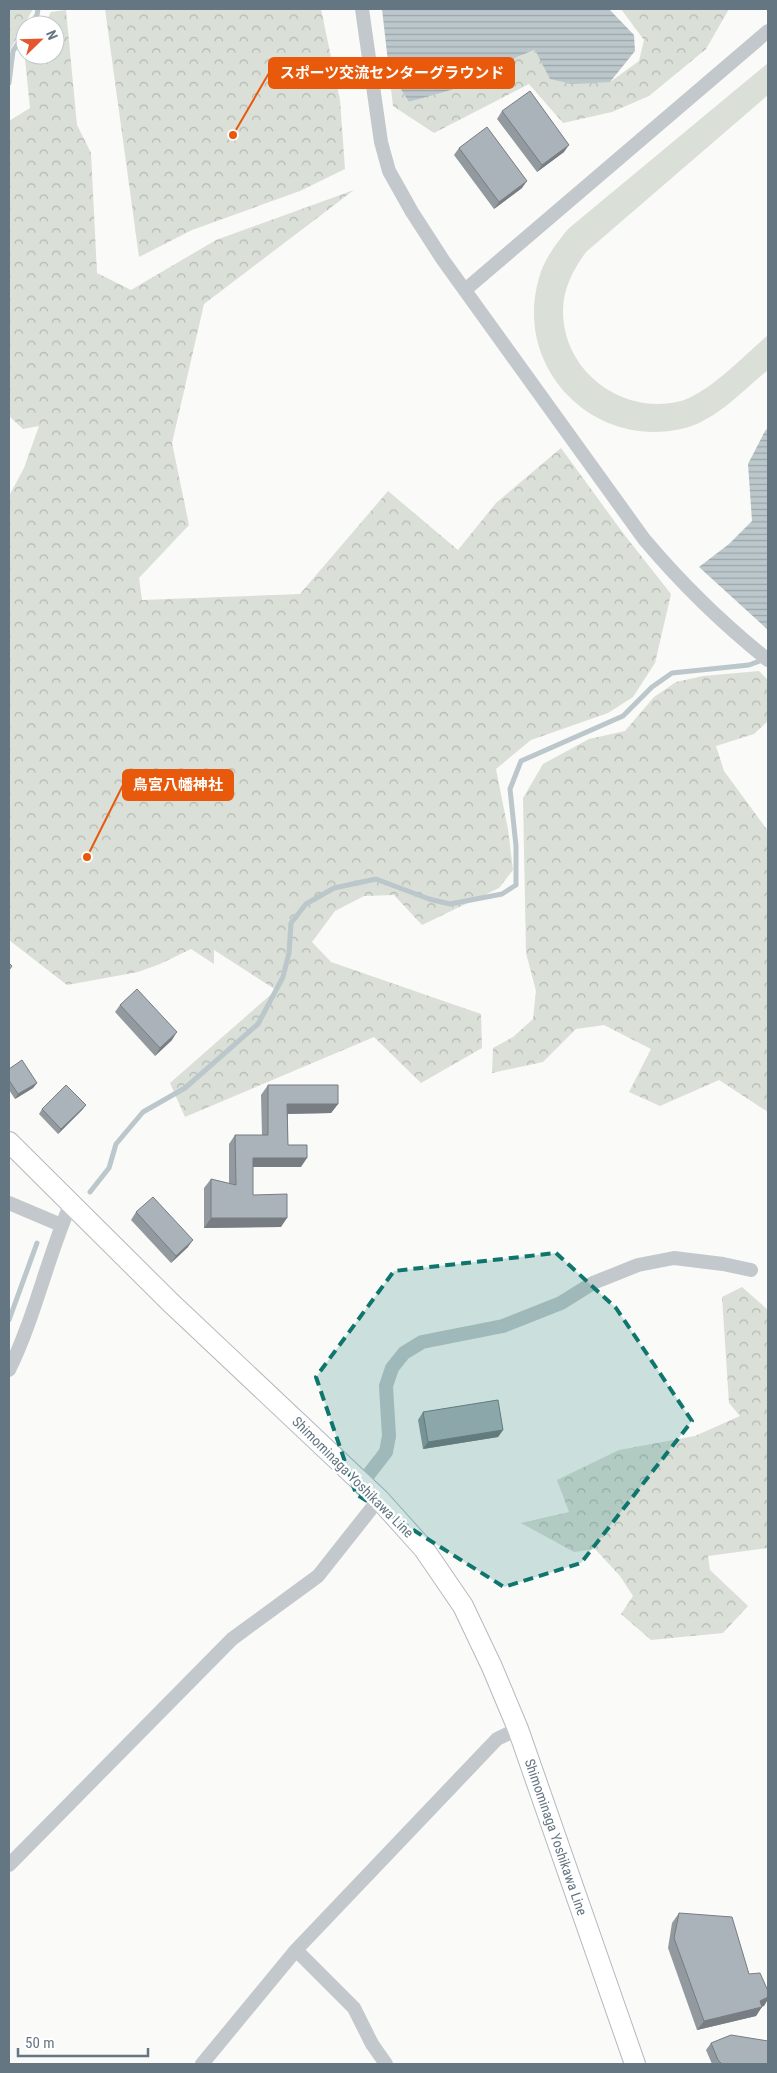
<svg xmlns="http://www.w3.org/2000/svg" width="777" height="2073" font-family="'Roboto Condensed','Noto Sans JP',sans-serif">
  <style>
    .forest { fill: url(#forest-crowns) }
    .pitch { fill: #dadfd7 }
    .water { fill: url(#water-rules) }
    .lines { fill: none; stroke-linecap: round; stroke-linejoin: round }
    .stream { stroke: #bbc7cb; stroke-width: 5 }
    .secondary-casing { stroke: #b3babf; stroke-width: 22 }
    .street { stroke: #c3c8cc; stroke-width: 14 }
    .secondary { stroke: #fff; stroke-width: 20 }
    .wall { fill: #929a9f }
    .shaded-wall { fill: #777d82 }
    .building { fill: #aab3b9; stroke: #777d82 }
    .marked { fill: #0f766e; fill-opacity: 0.2; stroke: #0f766e; stroke-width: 4; stroke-dasharray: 10 6; stroke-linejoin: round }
    .labels { text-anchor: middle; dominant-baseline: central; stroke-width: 5; stroke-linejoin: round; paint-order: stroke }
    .street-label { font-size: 14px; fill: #657683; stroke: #fff }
    .leader { fill: none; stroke: #e8590c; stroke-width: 2 }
    .callout-dot { fill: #e8590c; stroke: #fff; stroke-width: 2 }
    .callout { fill: #e8590c; stroke: #e8590c; stroke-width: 2 }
    .callout-label { font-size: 15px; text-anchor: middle; font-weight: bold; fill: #fff }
  </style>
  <defs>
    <pattern id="forest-crowns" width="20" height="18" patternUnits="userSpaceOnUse" patternTransform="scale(1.25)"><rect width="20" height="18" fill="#dadfd7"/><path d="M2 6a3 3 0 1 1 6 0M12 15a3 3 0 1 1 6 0" fill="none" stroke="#b4b9b4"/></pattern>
    <pattern id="water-rules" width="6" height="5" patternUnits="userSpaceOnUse" patternTransform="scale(1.25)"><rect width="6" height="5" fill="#bbc7cb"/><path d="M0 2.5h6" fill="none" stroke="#9ca6aa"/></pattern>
  </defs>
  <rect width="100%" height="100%" fill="#fafaf8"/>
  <path class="forest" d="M 9,9 L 33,9 L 9,52 Z
    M 105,9 L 321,9 L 340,100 L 345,169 L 300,191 L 192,230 L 139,257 Z
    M 621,9 L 729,9 L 706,49 L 649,96 L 612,112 L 563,123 L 529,84 L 434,133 L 393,106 L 389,71 L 409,102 L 483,81 L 517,57 L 536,50 L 610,82 L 639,61 L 644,40 Z
    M 66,10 L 77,125 L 91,153 L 97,273 L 131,290 L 216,240 L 354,190 L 204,304 L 172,443 L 189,525 L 139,578 L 142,600 L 300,594 L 388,491 L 458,550 L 496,503 L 561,448 L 623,533 L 671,594 L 655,663 L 633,697 L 608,713 L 531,740 L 496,769 L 508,829 L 513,870 L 499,888 L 422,925 L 394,895 L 364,896 L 335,911 L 312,942 L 331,962 L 481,1014 L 482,1048 L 421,1083 L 374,1037 L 185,1117 L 170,1083 L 276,990 L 214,950 L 214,964 L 191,949 L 160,964 L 138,972 L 67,985 L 9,940 L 9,496 L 24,468 L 39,426 L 23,429 L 9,416 L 9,121 L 30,108 L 25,59 L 27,55 L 55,55 L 55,25 L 44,25 L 51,12 Z
    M 759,671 L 768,680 L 768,721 L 754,734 L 716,746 L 724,771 L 768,831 L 768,1112 L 719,1080 L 660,1106 L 629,1092 L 651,1049 L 604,1025 L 576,1029 L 543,1062 L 492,1073 L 493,1048 L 513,1037 L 533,1019 L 536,991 L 526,953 L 523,798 L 543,764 L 589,739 L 625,731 L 654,697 L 676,682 L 703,676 Z
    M 742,1287 L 768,1310 L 768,1548 L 708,1556 L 710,1570 L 748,1606 L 723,1633 L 651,1640 L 621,1614 L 633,1596 L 620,1576 L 595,1549 L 574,1552 L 521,1523 L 569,1512 L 557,1480 L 619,1450 L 695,1436 L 740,1416 L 729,1403 L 722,1297 Z"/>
  <path class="pitch" d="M 768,63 L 768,95 L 586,252 C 573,270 563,289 563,311 C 563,372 623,416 681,401 C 709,393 746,354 768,335 L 768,370 C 742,391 715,422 681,429 C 591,449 513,366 539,278 C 544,259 556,244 568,229 Z"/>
  <path class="water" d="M 382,9 L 609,9 L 634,35 L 635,51 L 610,82 L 572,84 L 550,79 L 535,50 L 517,57 L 483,81 L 409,102 L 389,71 Z
    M 768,428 L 768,630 L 699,567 L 729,544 L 752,521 L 748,464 L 765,431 Z"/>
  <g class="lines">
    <path class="stream" d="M 30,25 L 37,15 L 38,9
      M 9,83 L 13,51 L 25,33
      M 90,1192 L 109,1168 L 116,1144 L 143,1112 L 185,1088 L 258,1024 L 283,977 L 289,953 L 291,923 L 306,904 L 334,888 L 376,879 L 429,899 L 450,904 L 502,894 L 516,885 L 516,846 L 510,789 L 521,761 L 623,716 L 652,687 L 672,673 L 749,665 L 765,659
      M 9,1320 L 37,1243"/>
    <g class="secondary-casing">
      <path id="secondary" d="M 9,1142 L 170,1302 L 379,1499 L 424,1549 L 463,1606 L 492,1667 L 518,1729 L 635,2064"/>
    </g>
    <path class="street" d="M 362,9 L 381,142 L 389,171 L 412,212 L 443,260 L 644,539 C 681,583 723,624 768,660
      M 465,290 L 768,31
      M 9,1203 L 61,1225
      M 9,1370 C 35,1317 47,1258 71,1203
      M 362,1483 L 386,1452 L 389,1436 L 386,1386 L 392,1368 L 404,1353 L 422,1342 L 503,1326 L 561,1303 L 593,1283 L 638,1265 L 674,1258 L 723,1264 L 751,1270
      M 9,1865 L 232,1639 L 318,1576 L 379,1499
      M 296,1950 L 354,2008 L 372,2044 L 386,2064
      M 202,2064 L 296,1950 L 497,1739 L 518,1729"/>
    <use href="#secondary" class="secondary"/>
  </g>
  <path class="wall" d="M 502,111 L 564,152 L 537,172 L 497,119 Z
    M 459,148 L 522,188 L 494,209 L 454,155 Z
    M 120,1005 L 172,1040 L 155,1056 L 115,1012 Z
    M 9,1069 L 37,1083 L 33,1088 L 15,1099 L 9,1090 Z
    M 268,1085 L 338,1104 L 331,1113 L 288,1114 L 288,1145 L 301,1167 L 253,1167 L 253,1195 L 281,1227 L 204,1228 L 204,1188 L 211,1179 L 229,1184 L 229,1144 L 235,1135 L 262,1135 L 261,1095 Z
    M 86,1105 L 82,1110 L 58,1134 L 39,1114 L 42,1109 Z
    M 136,1212 L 188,1247 L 171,1263 L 131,1220 Z
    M 423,1412 L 503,1430 L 498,1437 L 423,1449 L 418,1420 Z
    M 679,1913 L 768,1991 L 768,1999 L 764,2006 L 762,2006 L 756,2016 L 697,2030 L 668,1948 L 672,1923 Z
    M 711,2043 L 768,2064 L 712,2064 L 706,2050 Z"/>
  <path class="shaded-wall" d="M 569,145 L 564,152 L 537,172 L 542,165 Z
    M 527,181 L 522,188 L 494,209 L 499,202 Z
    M 177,1032 L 172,1040 L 155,1056 L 160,1048 Z
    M 37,1083 L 33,1088 L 15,1099 L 18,1094 Z
    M 287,1104 L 338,1104 L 331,1113 L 281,1114 Z
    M 86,1105 L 82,1110 L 58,1134 L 61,1129 Z
    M 253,1158 L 307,1158 L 301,1167 L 246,1167 Z
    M 211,1218 L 287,1218 L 281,1227 L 204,1228 Z
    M 193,1240 L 188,1247 L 171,1263 L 176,1256 Z
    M 503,1430 L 498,1437 L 423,1449 L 428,1442 Z
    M 768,1997 L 768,1999 L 764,2006 L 761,2007 L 762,2007 L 756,2016 L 697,2030 L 704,2021 L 760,2001 Z"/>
  <path class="building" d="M 530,91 L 569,145 L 542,165 L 502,111 Z
    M 487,127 L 527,181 L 499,202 L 459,148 Z
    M 9,963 L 12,966 L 9,970 Z
    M 137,989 L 177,1032 L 160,1048 L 120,1005 Z
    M 22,1060 L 37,1083 L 18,1094 L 9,1080 L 9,1069 Z
    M 66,1085 L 86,1105 L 61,1129 L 42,1109 Z
    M 268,1085 L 338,1085 L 338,1104 L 287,1104 L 288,1145 L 307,1145 L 307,1158 L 253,1158 L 253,1195 L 287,1194 L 287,1218 L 211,1218 L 211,1179 L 236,1185 L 235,1135 L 268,1135 Z
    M 153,1197 L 193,1240 L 176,1256 L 136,1212 Z
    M 498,1400 L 503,1430 L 428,1442 L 423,1412 Z
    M 679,1913 L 732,1917 L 749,1974 L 760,1973 L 768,1991 L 768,1997 L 760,2001 L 762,2007 L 704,2021 L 674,1938 Z
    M 731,2035 L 768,2041 L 768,2064 L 722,2064 L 718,2060 L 711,2043 Z"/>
  <path class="marked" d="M 556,1253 L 616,1308 L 692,1421 L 581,1563 L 504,1587 L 356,1494 L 316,1377 L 394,1271 Z"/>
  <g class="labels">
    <g class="street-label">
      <text transform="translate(353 1477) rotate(45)">Shimominaga Yoshikawa Line</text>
      <text transform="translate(556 1837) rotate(71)">Shimominaga Yoshikawa Line</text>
    </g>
  </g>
  <path class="leader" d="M233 135L269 73M87 857L123 785"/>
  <g class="callout-dot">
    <circle cx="233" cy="135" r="5"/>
    <circle cx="87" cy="857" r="5"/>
  </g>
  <g class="callout">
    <rect x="269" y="58" width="245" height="30" rx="5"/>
    <rect x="123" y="770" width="110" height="30" rx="5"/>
  </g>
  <g class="callout-label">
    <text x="392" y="78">スポーツ交流センターグラウンド</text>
    <text x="178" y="790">鳥宮八幡神社</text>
  </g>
  <rect width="777" height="2073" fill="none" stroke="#657683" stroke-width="20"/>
  <g transform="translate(40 40) rotate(67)"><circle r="24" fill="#ffffff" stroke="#c1c8cd"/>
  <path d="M0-4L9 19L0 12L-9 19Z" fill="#e4572e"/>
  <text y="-8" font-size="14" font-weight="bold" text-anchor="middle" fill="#657683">N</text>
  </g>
  <path d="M18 2048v8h130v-8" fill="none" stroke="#657683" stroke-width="2.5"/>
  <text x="25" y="2048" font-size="15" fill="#657683" stroke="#ffffff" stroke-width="4" paint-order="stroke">50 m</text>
</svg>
